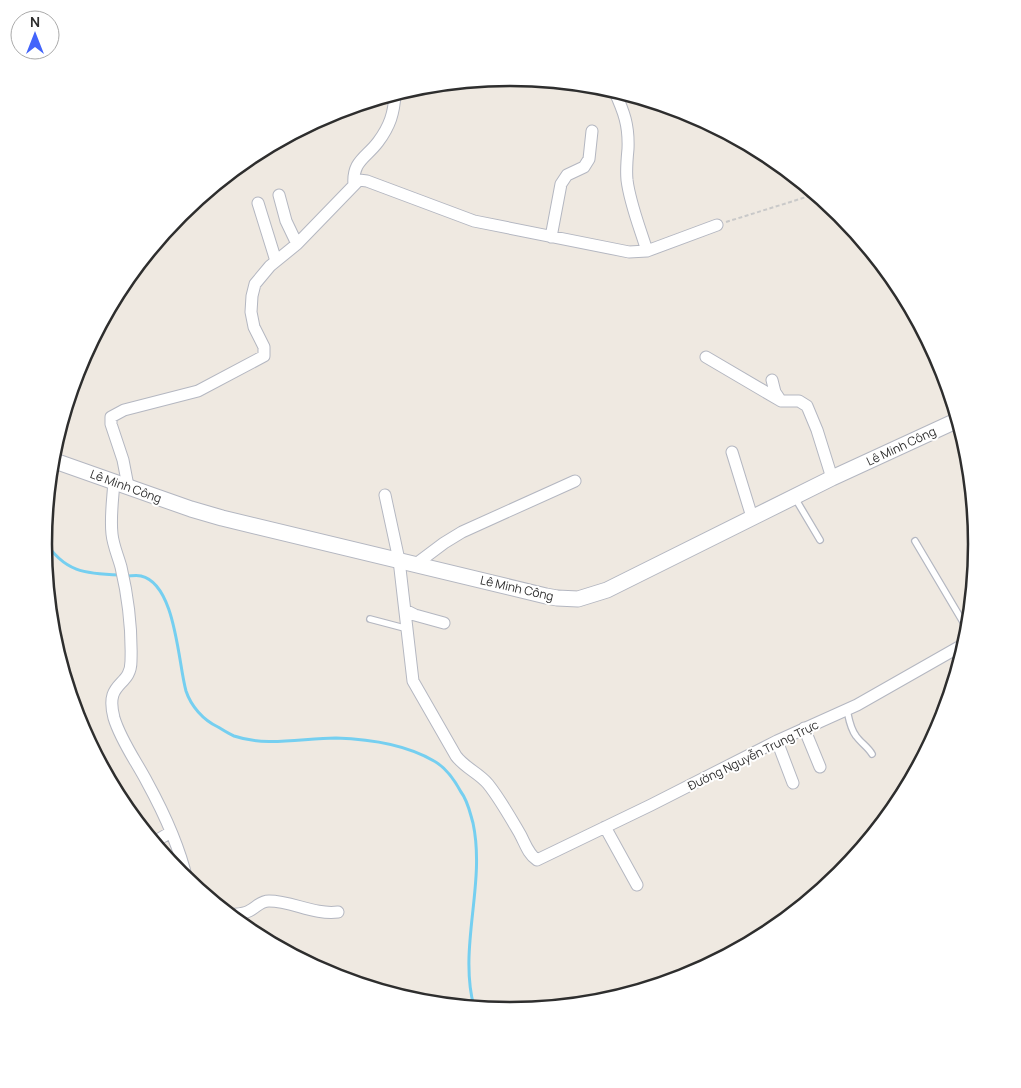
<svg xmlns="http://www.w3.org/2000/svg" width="1021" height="1088" font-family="Manrope,sans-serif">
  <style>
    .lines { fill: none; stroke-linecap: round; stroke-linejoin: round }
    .stream { stroke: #75cff0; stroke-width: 3 }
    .service-casing { stroke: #b4b7c1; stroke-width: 8 }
    .minor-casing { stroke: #b4b7c1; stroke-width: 13 }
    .secondary-casing { stroke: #b4b7c1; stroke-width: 17 }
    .path { stroke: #c9c9c9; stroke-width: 2; stroke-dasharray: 4 2.5; stroke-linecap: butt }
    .service { stroke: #fff; stroke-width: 5.5 }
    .minor { stroke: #fff; stroke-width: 11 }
    .secondary { stroke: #fff; stroke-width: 15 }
    .labels { text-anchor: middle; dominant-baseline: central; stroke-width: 4; stroke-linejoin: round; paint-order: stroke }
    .street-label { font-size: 12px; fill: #2e2e2e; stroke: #fff }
    .rim { fill: none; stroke: #2e2e2e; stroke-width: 2.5 }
  </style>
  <rect width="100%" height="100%" fill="#efe9e1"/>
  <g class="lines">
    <path class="stream" d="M 44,540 C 64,572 85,574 120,575
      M 126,576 C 131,576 137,575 141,576 C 176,584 178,663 186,691 C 191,706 203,720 218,727 C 223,730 229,734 234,736 C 266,747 303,738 336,738 C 369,739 405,744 434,761 C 445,767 455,781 461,792 C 468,801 470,813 473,823 C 486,884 458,947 474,1007"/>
    <g class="service-casing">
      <path id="service" d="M 795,498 L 820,540
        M 915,541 L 969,632
        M 370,619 L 408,629
        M 847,710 C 849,719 850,728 856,736 C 861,743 868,747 872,754"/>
    </g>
    <g class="minor-casing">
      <path id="minor" d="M 614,90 C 624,112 629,125 628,149 C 627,159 626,170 627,180 C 630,204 640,228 647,251
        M 354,185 C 352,161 366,158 378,142 C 390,126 394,113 395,94
        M 279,195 L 286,221 L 297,244
        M 258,203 L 276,261
        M 551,237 L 561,184 L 567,175 L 584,167 L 589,159 L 592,131
        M 706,357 L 781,401 L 799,401 L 807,406 L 817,430 L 832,478
        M 772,380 L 775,392 L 781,401
        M 732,452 L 752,517
        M 114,481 C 113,498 110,517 112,534 C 113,545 118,556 121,567 C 128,597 132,629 131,661 C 131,688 104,680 114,718 C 121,741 136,761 147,782 C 164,813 179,845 187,880
        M 128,486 L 123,460 L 111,424 L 111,417 L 124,410 L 198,391 L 264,356 L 264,347 L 254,327 L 251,312 L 252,296 L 255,284 L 270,266 L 297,244 L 359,180 L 367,181 L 474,221 L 629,252 L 647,251 L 717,225
        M 385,495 L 399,560 L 413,681 L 456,756 C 465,768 479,773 488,784 C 500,799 510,817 520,834 C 525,843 528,854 537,860 L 651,805 L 777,741 L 857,705 L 966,643
        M 416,564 L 444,543 L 462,532 L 575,481
        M 405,610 L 415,615 L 444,623
        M 804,728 L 820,767
        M 777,741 L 793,783
        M 605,827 L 637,885
        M 154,842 L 171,832
        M 230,915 C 236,914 244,914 249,911 C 257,907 260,901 269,901 C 292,901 314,915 338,912"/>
    </g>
    <g class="secondary-casing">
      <path id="secondary" d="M 52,460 L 191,509 L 222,518 L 546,596 L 557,598 L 578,599 L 607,590 L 832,478 L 958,420"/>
    </g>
    <path class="path" d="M 726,222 L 816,194"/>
    <use href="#service" class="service"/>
    <use href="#minor" class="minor"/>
    <use href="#secondary" class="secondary"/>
  </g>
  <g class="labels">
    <g class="street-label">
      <text transform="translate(901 446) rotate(-25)">Lê Minh Công</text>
      <text transform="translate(126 486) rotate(20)">Lê Minh Công</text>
      <text transform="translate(517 588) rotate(13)">Lê Minh Công</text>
      <text transform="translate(753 755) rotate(-26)">Đường Nguyễn Trung Trực</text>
    </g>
  </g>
  <path d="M0 0H1021V1088H0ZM52 544a458 458 0 1 1 916 0a458 458 0 1 1-916 0Z" fill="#fff" fill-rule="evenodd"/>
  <path class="rim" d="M52 544a458 458 0 1 1 916 0a458 458 0 1 1-916 0Z"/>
  <g transform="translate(35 35)"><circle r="24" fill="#ffffff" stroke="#ababab"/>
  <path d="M0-4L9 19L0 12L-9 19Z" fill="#4264fb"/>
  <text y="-8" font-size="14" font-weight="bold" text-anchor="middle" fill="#2e2e2e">N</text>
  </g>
</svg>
